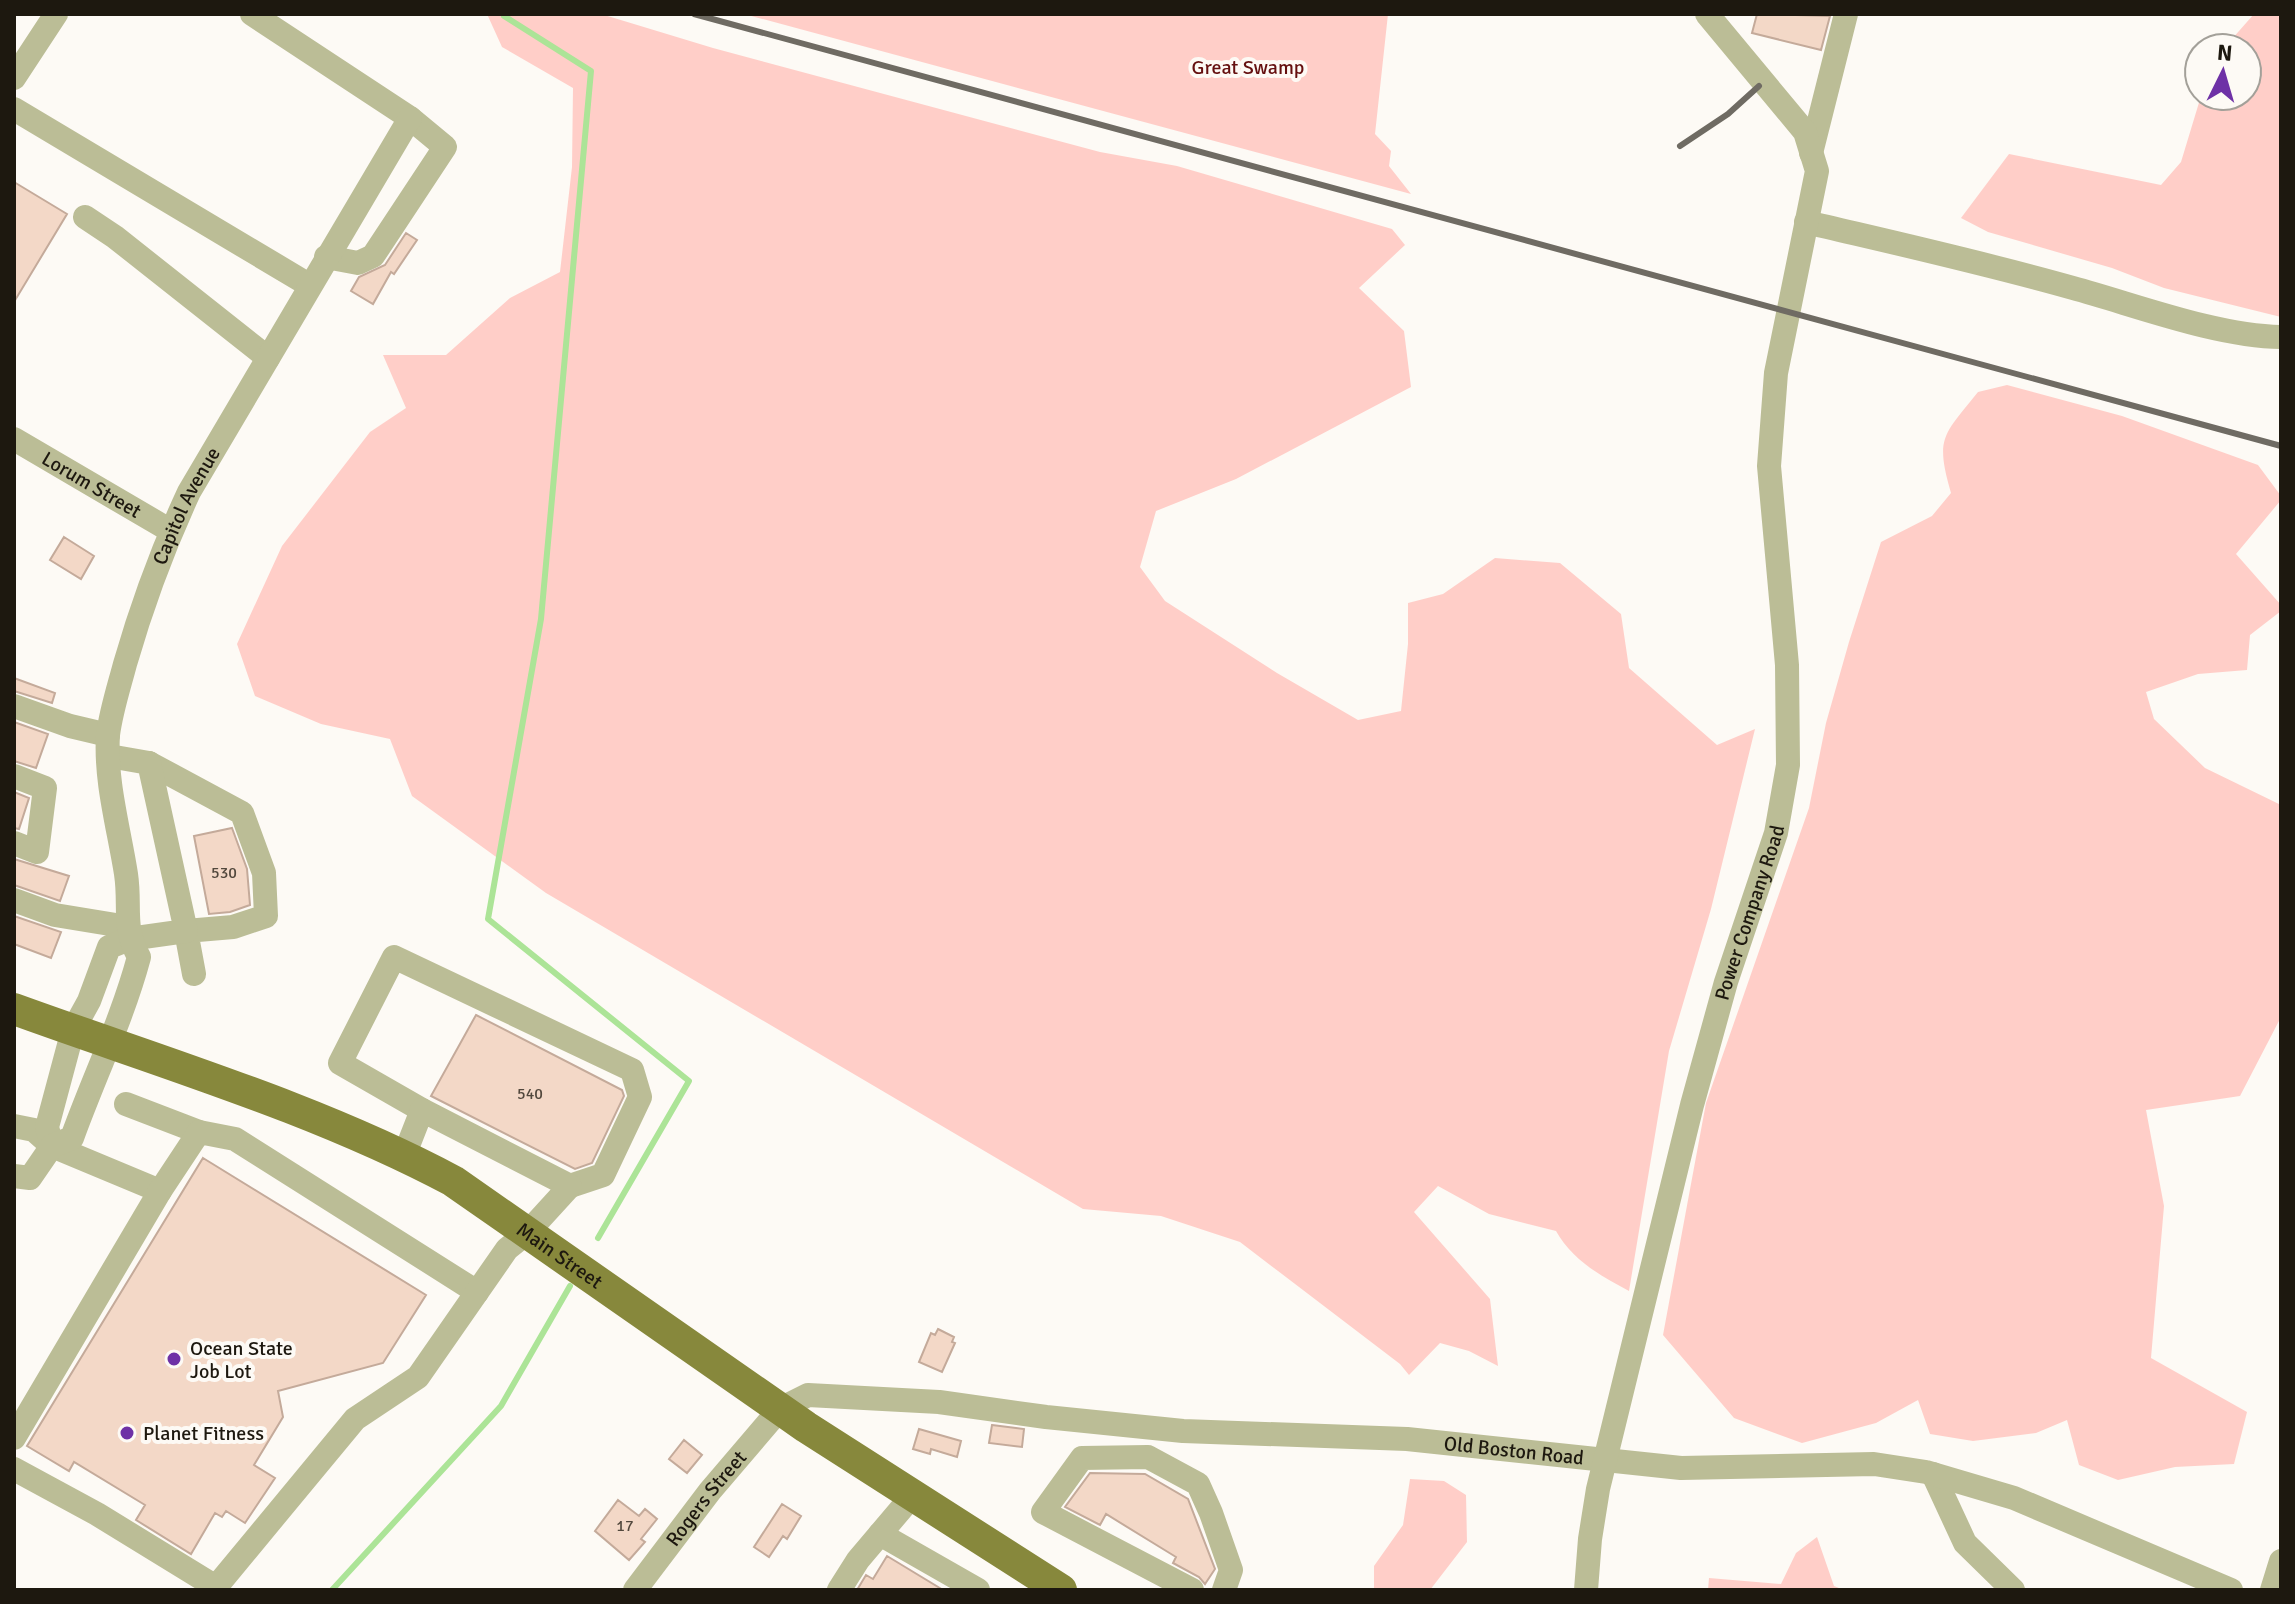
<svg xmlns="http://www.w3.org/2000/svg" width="2295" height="1604" font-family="Signika,sans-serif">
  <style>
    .green { fill: #ffcec8 }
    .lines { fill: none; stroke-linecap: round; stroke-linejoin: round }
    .stream { stroke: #ace497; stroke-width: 6 }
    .building { fill: #f3d8c7; stroke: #c4aa9a; stroke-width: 2 }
    .minor { stroke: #bbbd96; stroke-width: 24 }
    .major { stroke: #87883c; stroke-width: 32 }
    .rail { stroke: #6f6b63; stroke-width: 6 }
    .poi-dot { fill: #6e31a6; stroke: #fdfaf5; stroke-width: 3 }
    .labels { text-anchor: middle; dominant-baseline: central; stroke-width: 8; stroke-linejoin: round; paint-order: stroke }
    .number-label { font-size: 16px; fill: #52483d }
    .park-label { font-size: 20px; fill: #651010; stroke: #fdfaf5 }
    .street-label { font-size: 20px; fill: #1d180f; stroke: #fdfaf5 }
    .poi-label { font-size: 20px; fill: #1d180f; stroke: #fdfaf5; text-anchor: start }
  </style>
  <rect width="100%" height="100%" fill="#fdfaf5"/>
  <path class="green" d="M 487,14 L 601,14 L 713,48 L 1100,152 L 1177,166 L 1392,229 L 1405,245 L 1359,288 L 1404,331 L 1411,387 L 1236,479 L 1156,511 L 1140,567 L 1165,601 L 1277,673 L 1358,720 L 1401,711 L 1408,644 L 1408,603 L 1443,594 L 1495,558 L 1560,563 L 1621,614 L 1629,668 L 1717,745 L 1755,729 L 1711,909 L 1669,1051 L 1629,1291 C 1601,1276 1572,1260 1556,1231 L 1489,1214 L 1438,1186 L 1414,1212 L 1490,1299 L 1498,1366 L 1469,1351 L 1440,1343 L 1409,1375 L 1400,1364 L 1240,1242 L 1161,1216 L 1083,1209 L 546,893 L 412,796 L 390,739 L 321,724 L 255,696 L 237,644 L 282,546 L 370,432 L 406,408 L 383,355 L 446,355 L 510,298 L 560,272 L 572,167 L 573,88 L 502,47 Z
    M 744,14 L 1388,14 L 1375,134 L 1391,151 L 1389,166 L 1411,194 Z
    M 2254,14 L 2281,14 L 2281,317 L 2164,288 L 2112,268 L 1988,232 L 1961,218 L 2009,154 L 2161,185 L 2181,162 L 2201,96 L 2247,96 L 2247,48 L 2224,48 Z
    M 2007,385 L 2122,416 L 2258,465 L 2281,496 L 2281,500 L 2236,554 L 2281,605 L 2281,611 L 2250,635 L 2247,670 L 2198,674 L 2146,692 L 2154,719 L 2205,768 L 2281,805 L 2281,1017 L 2240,1096 L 2146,1110 L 2164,1206 L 2151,1358 L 2247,1412 L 2234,1464 L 2175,1467 L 2118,1480 L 2079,1465 L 2067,1420 L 2036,1433 L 1973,1441 L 1930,1434 L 1918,1400 L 1876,1423 L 1802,1443 L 1734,1418 L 1663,1335 L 1706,1103 L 1809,808 L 1826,723 L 1849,642 L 1881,542 L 1932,516 L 1951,493 C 1935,437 1943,436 1978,392 Z
    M 1410,1479 L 1444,1481 L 1466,1495 L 1467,1542 L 1430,1590 L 1374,1590 L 1374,1566 L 1403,1525 Z
    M 1817,1537 L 1834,1586 L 1844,1590 L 1708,1590 L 1709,1578 L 1781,1584 L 1796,1553 Z"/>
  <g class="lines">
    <path class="stream" d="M 504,16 L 591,71 L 541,619 L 488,919 L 689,1081 L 598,1238
      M 332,1590 L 501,1406 L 570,1286"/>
  </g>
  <path class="building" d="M 1757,14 L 1830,16 L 1821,50 L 1752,33 Z
    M 14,182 L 67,214 L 14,302 Z
    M 406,233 L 417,240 L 394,274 L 391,272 L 373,304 L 351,291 L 359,277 L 385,265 Z
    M 64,537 L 94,556 L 81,579 L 50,560 Z
    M 14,678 L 55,693 L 52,703 L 14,691 Z
    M 14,722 L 48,734 L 36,768 L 14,761 Z
    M 14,792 L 29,798 L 19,829 L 14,828 Z
    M 232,828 L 247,869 L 250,905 L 230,912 L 209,914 L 194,836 Z
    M 14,859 L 69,876 L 60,901 L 14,885 Z
    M 14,916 L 61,932 L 51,958 L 14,944 Z
    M 476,1015 L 622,1090 L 624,1096 L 592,1163 L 575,1169 L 431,1096 Z
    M 203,1158 L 426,1295 L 383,1363 L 278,1391 L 283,1417 L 254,1465 L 275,1478 L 245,1523 L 226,1511 L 222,1517 L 215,1513 L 191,1554 L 136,1520 L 145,1505 L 74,1462 L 69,1471 L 27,1446 Z
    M 938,1329 L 954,1337 L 952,1342 L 955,1343 L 942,1372 L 919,1362 L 931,1333 L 935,1335 Z
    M 992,1425 L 1024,1429 L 1022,1447 L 989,1443 Z
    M 919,1429 L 961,1441 L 957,1457 L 931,1449 L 930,1454 L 913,1449 Z
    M 684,1440 L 702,1455 L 687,1473 L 669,1459 Z
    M 1090,1473 L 1145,1474 L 1188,1499 L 1215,1569 L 1205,1584 L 1199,1577 L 1173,1563 L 1176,1557 L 1106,1514 L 1100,1525 L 1065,1507 Z
    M 618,1500 L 639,1516 L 645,1509 L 657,1519 L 641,1539 L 645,1542 L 629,1560 L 595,1531 Z
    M 782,1504 L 801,1516 L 787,1539 L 783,1536 L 769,1557 L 754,1547 Z
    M 887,1556 L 943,1590 L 857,1590 L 866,1575 L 873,1579 Z"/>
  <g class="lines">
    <g class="minor">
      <path d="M 252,14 L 410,118 L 445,147 L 373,256 L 358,263 L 326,257"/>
      <path d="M 14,78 L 56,14"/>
      <path d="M 14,109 L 309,285"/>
      <path d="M 1811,153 L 1846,14"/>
      <path d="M 85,217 L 115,237 L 268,358"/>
      <path d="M 1806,222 C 1895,243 1985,263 2073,288 C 2136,305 2216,336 2281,337"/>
      <path id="s1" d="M 14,439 L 171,531"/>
      <path d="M 14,706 L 70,726 L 108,735"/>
      <path d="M 149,763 L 242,813 L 264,873 L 266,916 L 233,927 L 186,931 L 194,974"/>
      <path d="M 14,776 L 45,788 L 37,852 L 14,843"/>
      <path d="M 14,900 L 55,915 L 128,927"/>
      <path d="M 126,1104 L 199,1132"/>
      <path d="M 422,1110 L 340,1063 L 394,957 L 632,1070 L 640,1097 L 603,1175 L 570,1186"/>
      <path d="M 14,1126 L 34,1130 L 52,1146 L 160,1191"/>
      <path d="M 52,1146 L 47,1127 L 73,1030 L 89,1001 L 109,947 L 129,939 L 186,931 L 149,763 L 109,756"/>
      <path id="s2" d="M 14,1176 L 30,1178 L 52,1146 L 72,1138 C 94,1077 122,1020 139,957 C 122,927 131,907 126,874 C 119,829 105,781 108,735 C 111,711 119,687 125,664 C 142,605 163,548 189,492 L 410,118"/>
      <path d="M 14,1438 L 160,1191 L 199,1132 L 235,1139 L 477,1292"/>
      <path d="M 14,1469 L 97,1514 L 216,1587 L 355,1419 L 418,1377 L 507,1249 L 528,1232 L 570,1186 L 422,1110 L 404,1156"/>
      <path d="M 1933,1474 L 1965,1543 L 2013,1590"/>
      <path d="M 880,1534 L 978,1590"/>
      <path id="s3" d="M 635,1590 L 710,1491 L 780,1409 L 808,1395 L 939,1402 L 1046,1417 L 1183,1431 L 1407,1439 L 1681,1468 L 1874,1464 L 1926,1472 L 2014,1498 L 2231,1590"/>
      <path d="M 839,1590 L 858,1560 L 913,1495"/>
      <path d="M 1192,1590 L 1043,1512 L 1082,1458 L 1148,1457 L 1198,1484 L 1211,1513 L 1231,1570 L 1224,1590"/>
      <path id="s4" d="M 1586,1590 L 1590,1539 L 1598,1489 L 1692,1105 L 1726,982 L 1776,833 L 1788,765 L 1787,665 L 1769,466 L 1776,373 L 1817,171 L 1805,132 L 1707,14"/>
      <path d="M 2272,1590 L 2281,1561"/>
    </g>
    <path class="major" id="s5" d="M 14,1009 C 160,1062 316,1108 453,1181 L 806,1427 L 1061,1590"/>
    <path class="rail" d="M 694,14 L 2281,446
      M 1680,146 L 1728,114 L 1759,86"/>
  </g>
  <g class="poi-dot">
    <circle cx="174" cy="1359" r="8"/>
    <circle cx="127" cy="1433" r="8"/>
  </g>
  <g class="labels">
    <g class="number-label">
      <text x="224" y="873">530</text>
      <text x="530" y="1094">540</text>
      <text x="625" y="1526">17</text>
    </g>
    <g class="park-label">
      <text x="1248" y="67">Great Swamp</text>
    </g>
    <g class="street-label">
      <text stroke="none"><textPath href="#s1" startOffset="90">Lorum Street</textPath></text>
      <text stroke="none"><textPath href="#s2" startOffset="738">Capitol Avenue</textPath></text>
      <text stroke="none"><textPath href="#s4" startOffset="698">Power Company Road</textPath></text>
      <text stroke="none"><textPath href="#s5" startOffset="602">Main Street</textPath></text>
      <text stroke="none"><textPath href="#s3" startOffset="972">Old Boston Road</textPath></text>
      <text stroke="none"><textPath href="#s3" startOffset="116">Rogers Street</textPath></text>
    </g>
    <g class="poi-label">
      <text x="190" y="1348">Ocean State<tspan x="190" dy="23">Job Lot</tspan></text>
      <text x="143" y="1433">Planet Fitness</text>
    </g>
  </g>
  <rect width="2295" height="1604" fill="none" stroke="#1d180f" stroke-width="32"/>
  <g transform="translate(2223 72) rotate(5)"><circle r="38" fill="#fdfaf5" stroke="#a3a099" stroke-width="2"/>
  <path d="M0-6L14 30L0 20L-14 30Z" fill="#6e31a6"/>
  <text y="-12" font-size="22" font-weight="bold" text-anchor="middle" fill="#1d180f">N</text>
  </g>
</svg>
